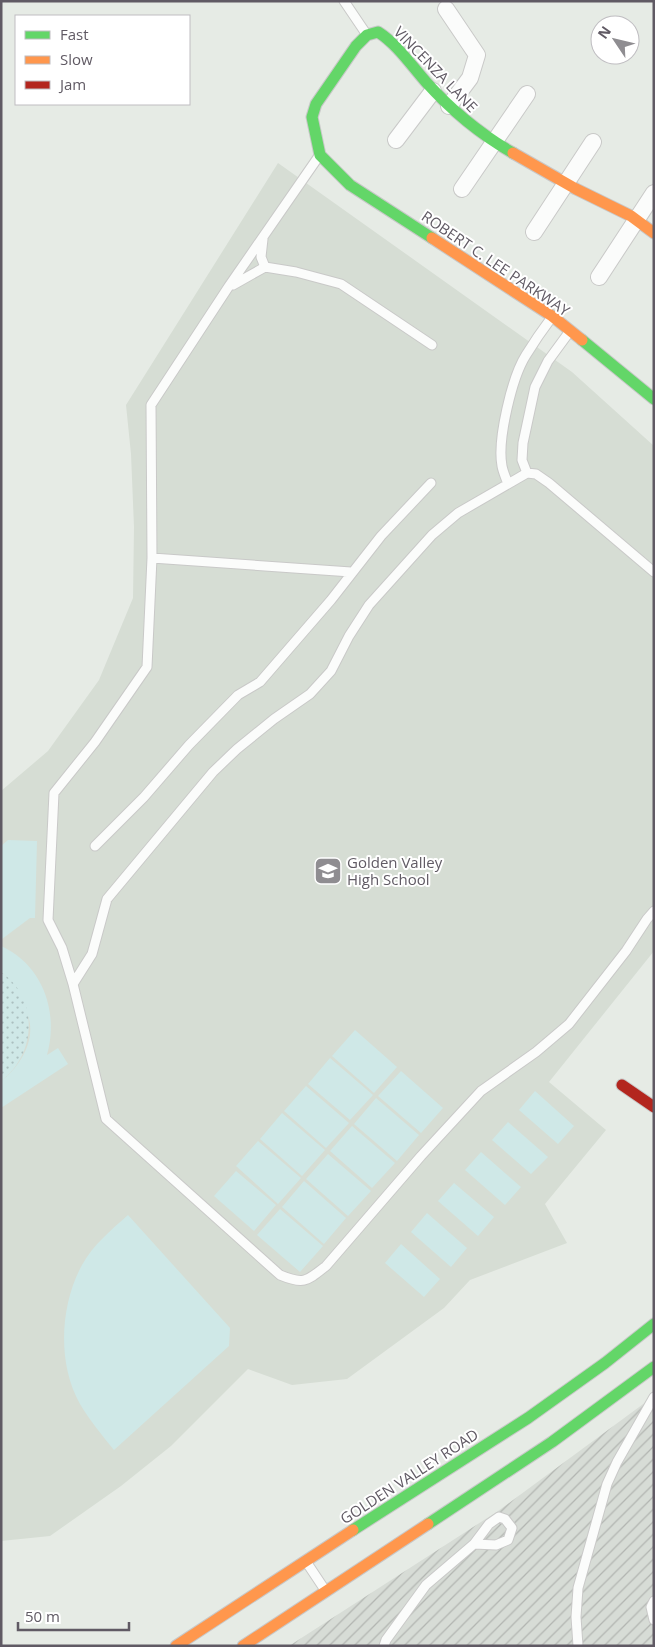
<svg xmlns="http://www.w3.org/2000/svg" width="655" height="1647" font-family="'Open Sans',sans-serif">
  <style>
    .industrial { fill: url(#industrial-furrows) }
    .education { fill: #d6ddd4 }
    .grass { fill: #cfe8e7 }
    .park { fill: url(#park-dots) }
    .lines { fill: none; stroke-linecap: round; stroke-linejoin: round }
    .lane-casing { stroke: #c9c9c8; stroke-width: 11 }
    .street-casing { stroke: #c9c9c8; stroke-width: 18 }
    .fast-casing { stroke: #c8c8c8; stroke-width: 13 }
    .slow-casing { stroke: #c8c8c8; stroke-width: 13 }
    .jam-casing { stroke: #c8c8c8; stroke-width: 13 }
    .lane { stroke: #fbfcfb; stroke-width: 9 }
    .street { stroke: #fbfcfb; stroke-width: 16 }
    .fast { stroke: #63d668; stroke-width: 11 }
    .slow { stroke: #ff974d; stroke-width: 11 }
    .jam { stroke: #b3261e; stroke-width: 11 }
    .labels { text-anchor: middle; dominant-baseline: central; stroke-width: 4; stroke-linejoin: round; paint-order: stroke }
    .street-label { font-size: 15px; fill: #605a64; stroke: #fff }
    .poi-label { font-size: 15px; fill: #605a64; stroke: #fff; text-anchor: start }
  </style>
  <defs>
    <pattern id="industrial-furrows" width="10" height="10" patternUnits="userSpaceOnUse" patternTransform="scale(1.25)"><rect width="10" height="10" fill="#d7dcd6"/><path d="M-1 1l2-2M0 10L10 0M9 11l2-2" fill="none" stroke="#b2b5b1"/></pattern>
    <pattern id="park-dots" width="8" height="8" patternUnits="userSpaceOnUse" patternTransform="scale(1.25)"><rect width="8" height="8" fill="#cfe8e7"/><path d="M2 2h.1M6 6h.1" fill="none" stroke="#abbfbf" stroke-width="1.8" stroke-linecap="round"/></pattern>
  </defs>
  <rect width="100%" height="100%" fill="#e6ebe5"/>
  <path class="industrial" d="M 654,1396 L 654,1646 L 289,1646 L 498,1511 Z"/>
  <path class="education" d="M 278,163 L 572,372 L 654,446 L 654,951 L 549,1082 L 606,1130 L 545,1204 L 567,1243 L 470,1280 L 444,1308 L 347,1379 L 292,1385 L 248,1369 L 171,1446 L 121,1486 L 50,1536 L 1,1541 L 1,791 L 48,751 L 99,680 L 133,598 L 134,527 L 131,454 L 126,405 Z"/>
  <path class="grass" d="M 8,840 L 37,841 L 35,918 L 30,918 L 2,939 L 1,846 Z
    M 1,946 C 43,965 59,1012 47,1055 L 58,1048 L 68,1064 L 1,1108 L 1,1081 C 19,1068 35,1042 29,1019 C 27,1012 22,1004 19,997 C 14,986 11,979 1,972 Z
    M 355,1030 L 397,1067 L 374,1093 L 332,1056 Z
    M 330,1058 L 373,1095 L 350,1120 L 308,1084 Z
    M 401,1071 L 443,1108 L 421,1133 L 378,1096 Z
    M 306,1086 L 349,1123 L 326,1148 L 284,1111 Z
    M 535,1091 L 574,1126 L 558,1144 L 519,1110 Z
    M 376,1098 L 419,1135 L 397,1161 L 354,1124 Z
    M 282,1113 L 325,1150 L 302,1176 L 260,1139 Z
    M 508,1122 L 548,1157 L 531,1174 L 492,1140 Z
    M 352,1126 L 395,1163 L 372,1188 L 330,1151 Z
    M 258,1141 L 301,1178 L 278,1204 L 236,1166 Z
    M 481,1152 L 521,1187 L 505,1205 L 465,1170 Z
    M 328,1154 L 371,1191 L 348,1216 L 306,1179 Z
    M 236,1171 L 276,1205 L 254,1231 L 214,1196 Z
    M 304,1181 L 346,1218 L 324,1244 L 282,1207 Z
    M 454,1183 L 494,1217 L 478,1236 L 438,1201 Z
    M 280,1209 L 323,1246 L 300,1272 L 257,1235 Z
    M 427,1213 L 467,1248 L 451,1267 L 411,1232 Z
    M 128,1215 L 230,1328 L 229,1346 L 114,1450 C 102,1435 90,1421 80,1404 C 57,1364 60,1305 82,1265 C 93,1245 111,1230 128,1215 Z
    M 401,1244 L 440,1279 L 424,1297 L 385,1263 Z"/>
  <path class="park" d="M 1,972 C 39,998 37,1054 1,1081 Z"/>
  <g class="lines">
    <g class="lane-casing">
      <path id="lane" d="M 344,1 L 367,35
        M 319,156 L 229,286 L 151,405 L 152,558 L 147,667 L 95,742 L 54,793 L 48,920 L 62,948 L 73,984 L 92,954 L 107,899 L 213,772 L 237,749 L 274,719 L 310,694 L 331,671 L 349,636 L 369,605 L 432,535 L 458,513 L 527,473 L 522,460 L 523,443 L 535,387 L 548,361 L 570,331
        M 263,239 L 261,257 L 265,267
        M 233,285 L 265,267 L 296,272 L 341,284 L 432,345
        M 527,473 L 536,474 L 549,483 L 654,572
        M 508,484 C 506,478 503,472 502,466 C 497,440 512,377 526,355 C 534,342 543,329 552,317
        M 152,558 L 351,572
        M 95,846 L 144,797 L 189,745 L 238,695 L 260,682 L 331,600 L 381,536 L 431,483
        M 73,984 L 106,1119 L 280,1275 C 304,1285 307,1281 326,1266 L 421,1156 L 481,1091 L 536,1052 L 569,1024 L 626,951 L 647,919 L 654,911
        M 307,1563 L 325,1590
        M 654,1601 L 651,1607 L 654,1620
        M 384,1646 L 386,1640 L 426,1585 L 474,1544 L 489,1524 L 499,1517 L 505,1519 L 512,1528 L 508,1540 L 496,1545 L 474,1544
        M 578,1646 L 576,1617 L 578,1588 L 607,1484 L 617,1462 L 654,1397"/>
    </g>
    <g class="street-casing">
      <path id="street" d="M 446,9 L 477,55 L 470,78 L 449,106
        M 396,140 L 433,91
        M 462,189 L 527,94
        M 534,232 L 593,142
        M 599,277 L 654,193"/>
    </g>
    <g class="fast-casing">
      <path id="fast" d="M 432,238 L 350,185 L 320,155 L 312,117 L 316,104 L 356,46 L 367,35 L 378,32 C 397,44 411,65 426,82 C 452,111 480,134 513,153
        M 582,340 L 654,399
        M 428,1524 L 552,1442 L 654,1367
        M 353,1530 L 528,1418 L 605,1363 L 654,1324"/>
    </g>
    <g class="slow-casing">
      <path id="slow" d="M 513,153 L 576,189 L 631,216 L 654,233
        M 432,238 L 552,316 L 582,340
        M 176,1646 L 353,1530
        M 243,1646 L 428,1524"/>
    </g>
    <g class="jam-casing">
      <path id="jam" d="M 622,1085 L 654,1107"/>
    </g>
    <use href="#lane" class="lane"/>
    <use href="#street" class="street"/>
    <use href="#fast" class="fast"/>
    <use href="#slow" class="slow"/>
    <use href="#jam" class="jam"/>
  </g>
  <defs>
    <g id="school-square" transform="scale(1.4375)"><rect x="-9" y="-9" width="18" height="18" rx="4" fill="#8f8d91" stroke="#fff"/><path d="M0-5L7-2L0 1L-7-2ZM-4 1L0 2.5L4 1V4Q0 6-4 4Z" fill="#fff"/></g>
  </defs>
  <g fill-rule="evenodd">
    <use href="#school-square" x="328" y="871"/>
  </g>
  <g class="labels">
    <g class="street-label">
      <text transform="translate(436 69) rotate(46)">VINCENZA LANE</text>
      <text transform="translate(496 263) rotate(34)">ROBERT C. LEE PARKWAY</text>
      <text transform="translate(409 1476) rotate(-33)">GOLDEN VALLEY ROAD</text>
    </g>
    <g class="poi-label">
      <text x="347" y="862">Golden Valley<tspan x="347" dy="17">High School</tspan></text>
    </g>
  </g>
  <rect width="655" height="1647" fill="none" stroke="#605a64" stroke-width="5"/>
  <rect x="15" y="15" width="175" height="90" fill="#ffffff" stroke="#bfbdc1"/>
  <rect x="25" y="31" width="25" height="8" fill="#63d668" stroke="#bfbdc1"/>
  <text x="60" y="40" font-size="15" fill="#605a64">Fast</text>
  <rect x="25" y="56" width="25" height="8" fill="#ff974d" stroke="#bfbdc1"/>
  <text x="60" y="65" font-size="15" fill="#605a64">Slow</text>
  <rect x="25" y="81" width="25" height="8" fill="#b3261e" stroke="#bfbdc1"/>
  <text x="60" y="90" font-size="15" fill="#605a64">Jam</text>
  <g transform="translate(615 40) rotate(305)"><circle r="24" fill="#ffffff" stroke="#bfbdc1"/>
  <path d="M0-4L9 19L0 12L-9 19Z" fill="#8f8d91"/>
  <text y="-8" font-size="14" font-weight="bold" text-anchor="middle" fill="#605a64">N</text>
  </g>
  <path d="M18 1622v8h111v-8" fill="none" stroke="#605a64" stroke-width="2.5"/>
  <text x="25" y="1622" font-size="15" fill="#605a64" stroke="#ffffff" stroke-width="4" paint-order="stroke">50 m</text>
</svg>
